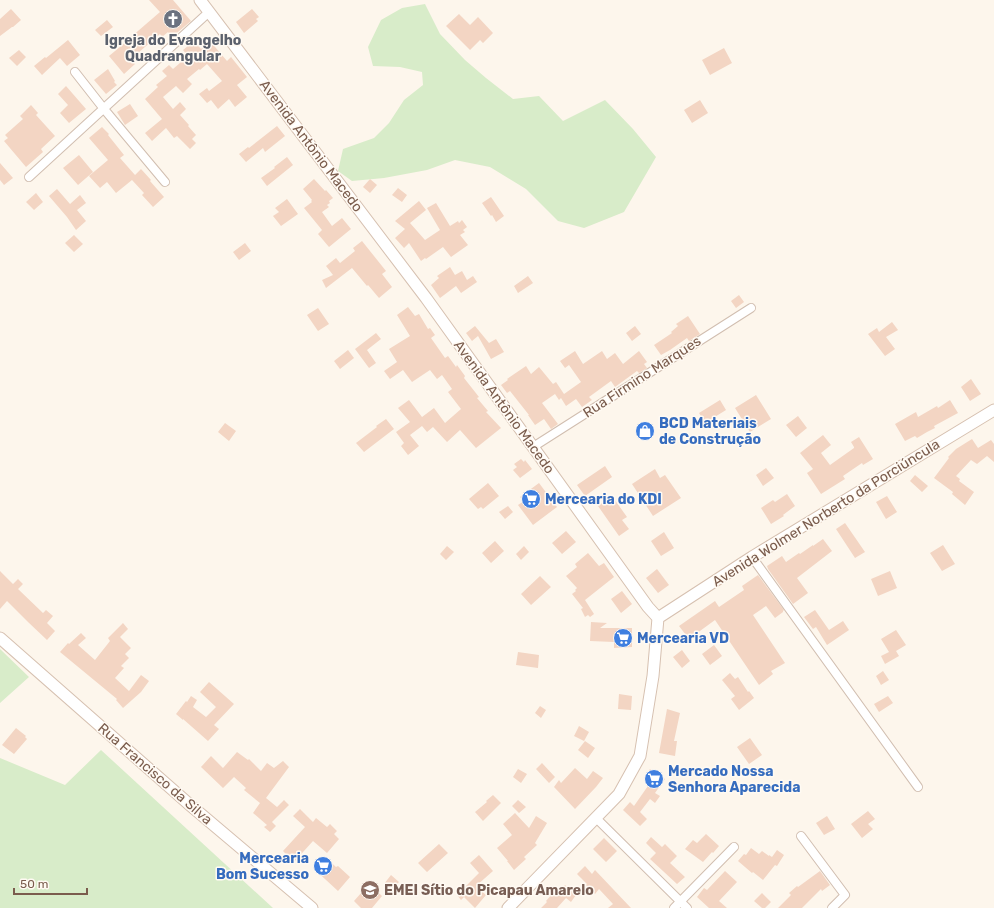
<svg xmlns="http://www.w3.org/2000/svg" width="994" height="908" font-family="Rubik,sans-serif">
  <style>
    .green { fill: #d8ecc9 }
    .building { fill: #f3d5c3 }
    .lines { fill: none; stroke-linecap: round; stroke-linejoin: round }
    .street-casing { stroke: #d1beb0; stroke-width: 10 }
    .secondary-casing { stroke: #d6c0b0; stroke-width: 13 }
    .street { stroke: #fff; stroke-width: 8 }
    .secondary { stroke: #fff; stroke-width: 11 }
    .labels { text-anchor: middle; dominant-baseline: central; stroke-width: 3; stroke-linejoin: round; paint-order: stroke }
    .worship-label { font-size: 14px; font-weight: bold; fill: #5b616d; stroke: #fffaf3 }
    .street-label { font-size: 14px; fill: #7a5c4d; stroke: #fffaf3 }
    .shop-label { font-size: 14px; font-weight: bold; fill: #366cbe; stroke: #fffaf3; text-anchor: start }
    .education-label { font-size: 14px; font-weight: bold; fill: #785e54; stroke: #fffaf3; text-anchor: start }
  </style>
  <rect width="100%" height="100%" fill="#fdf6ec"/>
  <path class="green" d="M 425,4 L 440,34 L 465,60 L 486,78 L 513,99 L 539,96 L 563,121 L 605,100 L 633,129 L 656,157 L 624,212 L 584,228 L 558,221 L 526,189 L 490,167 L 455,160 L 427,170 L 384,178 L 352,181 L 338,171 L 343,149 L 374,138 L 389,123 L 404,100 L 423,85 L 422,72 L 400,67 L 373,66 L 368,47 L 381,20 L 402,8 Z
    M 0,649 L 29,677 L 0,703 Z
    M 101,750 L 273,908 L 0,908 L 0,758 L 65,785 Z"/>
  <path class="building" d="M 149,0 L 173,0 L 191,21 L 172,37 L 168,32 L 162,37 L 160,34 L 131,59 L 135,64 L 124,74 L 109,56 L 132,37 L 131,37 L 160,12 Z
    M 11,9 L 21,20 L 13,27 L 12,27 L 0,36 L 0,19 Z
    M 252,9 L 259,17 L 256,19 L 258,21 L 244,33 L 236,22 Z
    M 459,14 L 470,25 L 478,17 L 493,33 L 483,43 L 480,40 L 470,50 L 446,26 Z
    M 107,20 L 113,27 L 101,36 L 95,30 Z
    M 68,40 L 80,55 L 67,66 L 60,58 L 42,75 L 34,66 L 45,57 L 46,58 Z
    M 194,41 L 201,49 L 210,41 L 227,61 L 231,57 L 247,77 L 237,85 L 247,97 L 235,107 L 229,99 L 218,109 L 211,100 L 207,103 L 199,94 L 207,88 L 209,91 L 222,81 L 207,64 L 200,70 L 199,69 L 187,79 L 192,84 L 183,93 L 176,86 L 163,97 L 173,109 L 180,102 L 186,109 L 180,115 L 189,125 L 188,126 L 196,135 L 192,139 L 196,143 L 190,149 L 177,136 L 174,138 L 166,128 L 152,141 L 145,133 L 162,119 L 145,99 L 158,87 L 156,85 L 167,76 L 162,71 L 169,65 L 173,69 L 188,56 L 183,50 Z
    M 724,48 L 732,63 L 710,75 L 702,60 Z
    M 19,50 L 26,57 L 17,66 L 9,58 Z
    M 108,69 L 115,81 L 114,82 L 117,85 L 106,94 L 94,80 Z
    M 66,86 L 86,109 L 69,123 L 60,113 L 68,105 L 58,94 Z
    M 700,100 L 708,113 L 692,123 L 684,110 Z
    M 130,104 L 138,116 L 125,125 L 117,112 Z
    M 31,105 L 38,113 L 36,115 L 55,136 L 41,149 L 43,152 L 26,167 L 4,141 L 8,138 L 5,135 L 23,119 L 20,116 Z
    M 277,126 L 285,136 L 265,152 L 263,148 L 246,162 L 239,154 L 248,147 L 249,148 Z
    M 102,127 L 109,134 L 108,135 L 124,155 L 120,158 L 135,175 L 141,169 L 151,180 L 150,181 L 164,197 L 153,207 L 142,195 L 144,193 L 132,180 L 116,193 L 107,182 L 100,188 L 89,176 L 108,160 L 89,138 Z
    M 79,155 L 93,172 L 78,185 L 63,168 Z
    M 287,157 L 293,165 L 267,186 L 261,178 L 275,168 L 274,167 Z
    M 0,163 L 13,178 L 4,185 L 0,180 Z
    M 314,179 L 325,191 L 326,190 L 333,198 L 329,201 L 330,203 L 327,205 L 329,207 L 322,212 L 332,226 L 342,218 L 351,229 L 329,247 L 318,234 L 322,230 L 304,208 L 312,202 L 311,201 L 312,200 L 303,189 Z
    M 370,179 L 377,185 L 370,193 L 363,187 Z
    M 398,188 L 407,195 L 402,202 L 392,195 Z
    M 57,189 L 70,204 L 80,195 L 86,203 L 77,210 L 86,221 L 76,230 L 67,217 L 49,196 Z
    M 36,193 L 43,202 L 34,210 L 26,202 Z
    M 491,197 L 504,216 L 496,222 L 492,215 L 491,216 L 482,203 Z
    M 287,199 L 298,214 L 281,226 L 273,216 L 279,212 L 275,208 Z
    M 419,201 L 426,210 L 410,223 L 425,240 L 440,230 L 427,208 L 436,203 L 450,226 L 458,221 L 459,223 L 462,220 L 467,227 L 463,230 L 465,232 L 460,235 L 468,245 L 451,257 L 443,247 L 426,259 L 425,258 L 421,261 L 409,243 L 404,248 L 395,238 L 405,229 L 395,221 Z
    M 74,235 L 83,244 L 74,252 L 65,243 Z
    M 362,241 L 386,271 L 382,274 L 392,287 L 379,298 L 368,285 L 367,286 L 352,268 L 326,288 L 322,280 L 333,275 L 326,266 L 336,258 L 340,263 L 355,251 L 353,248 Z
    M 245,243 L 251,251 L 239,260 L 233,252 Z
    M 450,267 L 455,275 L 462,271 L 467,280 L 473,276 L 477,282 L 461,293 L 456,286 L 440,298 L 431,285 L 439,278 L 437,276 Z
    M 528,276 L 533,283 L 518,293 L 514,286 Z
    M 739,295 L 744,302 L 736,308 L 731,301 Z
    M 408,307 L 415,316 L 419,314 L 428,329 L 430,328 L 435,335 L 431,338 L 445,358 L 448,356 L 456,367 L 457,365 L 465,376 L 464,378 L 479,397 L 477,398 L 488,411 L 486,412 L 501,428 L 476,448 L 460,430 L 447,442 L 433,427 L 427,432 L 422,426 L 410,435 L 419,446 L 408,455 L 401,446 L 404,443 L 396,432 L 410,422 L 398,408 L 409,400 L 422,417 L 434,408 L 445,423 L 461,409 L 448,392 L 452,389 L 442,375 L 437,379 L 430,370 L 412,382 L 403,370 L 390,379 L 384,371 L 397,362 L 389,349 L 410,336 L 397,315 Z
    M 318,308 L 329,324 L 318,331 L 307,315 Z
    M 688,316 L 700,334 L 689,341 L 687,338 L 670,350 L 661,355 L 654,345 L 672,333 L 671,332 L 678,326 L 676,324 Z
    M 892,322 L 898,330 L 886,337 L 895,349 L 885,356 L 868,334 L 877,328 L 879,332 Z
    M 475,326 L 489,343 L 496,339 L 504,352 L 491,359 L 478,336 L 472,341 L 466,333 Z
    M 635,326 L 641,334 L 632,341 L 626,333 Z
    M 376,333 L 381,339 L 367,350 L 376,363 L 369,368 L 355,349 Z
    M 348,350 L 354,358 L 340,369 L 334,361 Z
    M 575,351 L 583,364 L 602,351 L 607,359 L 615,353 L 623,364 L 639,351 L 647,362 L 644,364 L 647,368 L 639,373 L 637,371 L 615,387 L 611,381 L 589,397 L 592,400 L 582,407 L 576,399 L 566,406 L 561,398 L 559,400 L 555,394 L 542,403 L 558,424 L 551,429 L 544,419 L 535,425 L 528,415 L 529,415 L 510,391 L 507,393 L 501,385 L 508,380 L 507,379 L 526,366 L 531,374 L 539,367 L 553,384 L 556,382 L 564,394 L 581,382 L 569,365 L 565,368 L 560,361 Z
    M 971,379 L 981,394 L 970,401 L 961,387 Z
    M 756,395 L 771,419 L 750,432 L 735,408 Z
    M 720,400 L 726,410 L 705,423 L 699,413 Z
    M 950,400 L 958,413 L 934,426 L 935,428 L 927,432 L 917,438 L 915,436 L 905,441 L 895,424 L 916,412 L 918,417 L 937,406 L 938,408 Z
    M 798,416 L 807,428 L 796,437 L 786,425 Z
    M 386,419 L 394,429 L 364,452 L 356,443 L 377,427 L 376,426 Z
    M 225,423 L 236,431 L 229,441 L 218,432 Z
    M 823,435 L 831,445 L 821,453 L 830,465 L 854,448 L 854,447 L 851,442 L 859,437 L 873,459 L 863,465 L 862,463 L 843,476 L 845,479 L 821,494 L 807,473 L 813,469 L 800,453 Z
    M 972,439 L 978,448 L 991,440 L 994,444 L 994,462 L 987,456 L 977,464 L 971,460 L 956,476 L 960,479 L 959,481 L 974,492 L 965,505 L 952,494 L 953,492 L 934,478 L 949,458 L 948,457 L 956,449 Z
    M 521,459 L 524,462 L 525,460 L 532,469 L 520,478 L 513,470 L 517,467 L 514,464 Z
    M 605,466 L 612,477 L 585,496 L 577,485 Z
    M 766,468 L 774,478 L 763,486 L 756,475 Z
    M 655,469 L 660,478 L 665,475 L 681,498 L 653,516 L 632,484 Z
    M 915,475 L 928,486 L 922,492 L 910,481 Z
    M 488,483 L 499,496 L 483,509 L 481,507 L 478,509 L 469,499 Z
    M 539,483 L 557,507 L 533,525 L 518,505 L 524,501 L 520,497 Z
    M 787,494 L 795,506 L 783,515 L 784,516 L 771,524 L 761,508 L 773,500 L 775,502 Z
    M 612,496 L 627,517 L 622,520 L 629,529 L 619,536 L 598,506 Z
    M 887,496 L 897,512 L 886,519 L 876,502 Z
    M 508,506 L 513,512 L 505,519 L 499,512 Z
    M 845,523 L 865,552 L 855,558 L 836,529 Z
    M 566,531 L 576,542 L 562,554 L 552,543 Z
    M 664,532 L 674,548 L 661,556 L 651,541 Z
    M 823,539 L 832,551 L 797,578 L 808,593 L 793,604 L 768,569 L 767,566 L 782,556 L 786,562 L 799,553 L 800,554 L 813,545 L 813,546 Z
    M 495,541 L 504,551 L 491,563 L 482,553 Z
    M 943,545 L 955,564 L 942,571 L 930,553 Z
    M 447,546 L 454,552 L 446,560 L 440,554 Z
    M 524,546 L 529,552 L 521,560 L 516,554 Z
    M 588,553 L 599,566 L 604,563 L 614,577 L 585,600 L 594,614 L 590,617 L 588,615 L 585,617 L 581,609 L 583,608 L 572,594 L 576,591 L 575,590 L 577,588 L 566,576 L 577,567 L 575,564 Z
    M 657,569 L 669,585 L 658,593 L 646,578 Z
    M 0,571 L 13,584 L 18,579 L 23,584 L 18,589 L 43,613 L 46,610 L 53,616 L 47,623 L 55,631 L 47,640 L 28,622 L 7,601 L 0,609 Z
    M 890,571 L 897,588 L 878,596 L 871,579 Z
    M 758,575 L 784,610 L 783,611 L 783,612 L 775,618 L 766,606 L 753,615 L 785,663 L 771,671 L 773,674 L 759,685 L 715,620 L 689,639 L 679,626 L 715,601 L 719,607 L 744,590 L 742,586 Z
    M 540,576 L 551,587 L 531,605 L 521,594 Z
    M 622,591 L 632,604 L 621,613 L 611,599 Z
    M 815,610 L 829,630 L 843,621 L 849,630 L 827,645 L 816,627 L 813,629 L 804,617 Z
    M 591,622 L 607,623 L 600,628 L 632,628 L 632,647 L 614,648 L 614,642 L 590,641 Z
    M 123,623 L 128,629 L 120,637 L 131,648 L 125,654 L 129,658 L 121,666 L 124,668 L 115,678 L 129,691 L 141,675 L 149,681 L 141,692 L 123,708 L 116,700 L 117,699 L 60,652 L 68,643 L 69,644 L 81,633 L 86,638 L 78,645 L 95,660 L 110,641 L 108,638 Z
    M 896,630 L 906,645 L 896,651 L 899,656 L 885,664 L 881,656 L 889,652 L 881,639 Z
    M 714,645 L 722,656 L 710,665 L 702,654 Z
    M 682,650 L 690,661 L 682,668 L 673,657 Z
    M 518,652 L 539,655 L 538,668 L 516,665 Z
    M 883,671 L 889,680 L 881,685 L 876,676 Z
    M 730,673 L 735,679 L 738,677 L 748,692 L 749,691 L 754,698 L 739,710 L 731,699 L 735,696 L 722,680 Z
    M 209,682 L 234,704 L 214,725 L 219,729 L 208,741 L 183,719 L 183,720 L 176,714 L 186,701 L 187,702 L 191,696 L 197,700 L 193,707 L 206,717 L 216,707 L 200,692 Z
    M 619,694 L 632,696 L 631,710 L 618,709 Z
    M 888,696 L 893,703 L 879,712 L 874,704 Z
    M 540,706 L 546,710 L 541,718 L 535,713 Z
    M 667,709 L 680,713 L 674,741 L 677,741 L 675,756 L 659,753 Z
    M 579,726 L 589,732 L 584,741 L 574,736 Z
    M 16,728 L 26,736 L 25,737 L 27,739 L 14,754 L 2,745 Z
    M 750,738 L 762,755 L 749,764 L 737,747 Z
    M 585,741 L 595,748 L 588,758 L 578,750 Z
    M 237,752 L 248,760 L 249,759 L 261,771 L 267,763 L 274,768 L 283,761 L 289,767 L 266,798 L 277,807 L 284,800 L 289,805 L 272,822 L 276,826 L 270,832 L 264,827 L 267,825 L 253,813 L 260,803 L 244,790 L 246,788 L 234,777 L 223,788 L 201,767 L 211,756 L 223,768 Z
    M 542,763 L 555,777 L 549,783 L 536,769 Z
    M 575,768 L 587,779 L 593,771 L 603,778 L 596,787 L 575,809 L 554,787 L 559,780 L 561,783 Z
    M 518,769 L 527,774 L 521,783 L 513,777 Z
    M 650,769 L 665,779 L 655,793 L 660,796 L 655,803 L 650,799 L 640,812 L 647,819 L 640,826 L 623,810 L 630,802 L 634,806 L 650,783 L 644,778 Z
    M 493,795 L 501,803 L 483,821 L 475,812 L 487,802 L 486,801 Z
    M 518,800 L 526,807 L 519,813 L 512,806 Z
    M 300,809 L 313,822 L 316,818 L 327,827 L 330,824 L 337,831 L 334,834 L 339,839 L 327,853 L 313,841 L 294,862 L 283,851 L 305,827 L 293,816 Z
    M 868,811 L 875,819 L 868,824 L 873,829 L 862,838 L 851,824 Z
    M 515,813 L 529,828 L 536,816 L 547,823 L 535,843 L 537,845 L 524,857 L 526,859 L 514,870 L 507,861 L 508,861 L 497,848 L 512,835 L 503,824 Z
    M 827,816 L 835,829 L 824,835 L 816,823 Z
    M 706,834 L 719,846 L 713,853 L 712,852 L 703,862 L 685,849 L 693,840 L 697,843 Z
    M 651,837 L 662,847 L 665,844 L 677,856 L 670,863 L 685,877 L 677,884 L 650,859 L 656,853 L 646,843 Z
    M 604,838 L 617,851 L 606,862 L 593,849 Z
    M 439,844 L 448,853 L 427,872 L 418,863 Z
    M 751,848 L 759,854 L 762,851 L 769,856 L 769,855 L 772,857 L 777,850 L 784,855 L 777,866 L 775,865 L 763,880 L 753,872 L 752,873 L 738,861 L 744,854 L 746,855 Z
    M 479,855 L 493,871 L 476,886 L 486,895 L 475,908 L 464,897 L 461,900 L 457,895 L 479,873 L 470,863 Z
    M 324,856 L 336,867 L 338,866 L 350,877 L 338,891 L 313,868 Z
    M 585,866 L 592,874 L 595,870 L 631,908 L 608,908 L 613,904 L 599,889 L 595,894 L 586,885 L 587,884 L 577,874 Z
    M 725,871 L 737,882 L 719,901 L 727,908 L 709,908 L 697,897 L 704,888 L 707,890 Z
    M 820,871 L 830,885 L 822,891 L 821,889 L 802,908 L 778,908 L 791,895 L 789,893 L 797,886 L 798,887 Z
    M 391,875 L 399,882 L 391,890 L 384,884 Z
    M 369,884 L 382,896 L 372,908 L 361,908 L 354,901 Z
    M 565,885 L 576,895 L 571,902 L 566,898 L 557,908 L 541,908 L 547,902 L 546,901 L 553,893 L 556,896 Z
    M 762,893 L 771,902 L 765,908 L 762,908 L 754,901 Z"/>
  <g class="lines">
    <g class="street-casing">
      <path id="street" d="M 75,72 L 104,109 L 165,182
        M 29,177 L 209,12
        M 533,447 L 751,308
        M 752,557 L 918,787
        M 596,818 L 687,908
        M 801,836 L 845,895 L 832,908
        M 674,908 L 734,847"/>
    </g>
    <g class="secondary-casing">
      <path id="secondary" d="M 200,0 L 426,298 L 648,607 L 658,618 L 653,676 L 640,756 L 619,794 L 508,908
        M 658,618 L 752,557 L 994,410
        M 0,638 L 190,805 L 312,908"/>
    </g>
    <use href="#street" class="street"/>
    <use href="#secondary" class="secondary"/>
  </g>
  <defs>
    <g id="church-disc" transform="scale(1)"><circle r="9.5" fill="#6b7280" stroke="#fffaf3"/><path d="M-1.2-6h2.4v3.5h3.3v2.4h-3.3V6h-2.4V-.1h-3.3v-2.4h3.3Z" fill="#fff"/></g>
    <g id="shop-disc" transform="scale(1)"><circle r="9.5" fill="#3f7fe0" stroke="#fffaf3"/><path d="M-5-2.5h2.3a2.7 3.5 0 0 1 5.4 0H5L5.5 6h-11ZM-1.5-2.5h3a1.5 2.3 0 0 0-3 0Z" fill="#fff"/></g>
    <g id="supermarket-disc" transform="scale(1)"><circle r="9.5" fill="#3f7fe0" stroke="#fffaf3"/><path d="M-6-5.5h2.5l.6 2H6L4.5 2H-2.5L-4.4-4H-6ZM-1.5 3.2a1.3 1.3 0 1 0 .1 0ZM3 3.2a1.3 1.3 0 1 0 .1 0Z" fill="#fff"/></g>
    <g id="school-disc" transform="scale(1)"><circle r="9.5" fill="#8d6e63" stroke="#fffaf3"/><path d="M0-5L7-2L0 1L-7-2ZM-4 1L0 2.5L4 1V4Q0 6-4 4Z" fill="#fff"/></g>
  </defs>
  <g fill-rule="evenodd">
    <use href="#church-disc" x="173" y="19"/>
    <use href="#shop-disc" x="645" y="431"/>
    <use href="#supermarket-disc" x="531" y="499"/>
    <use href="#supermarket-disc" x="623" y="638"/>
    <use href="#supermarket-disc" x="654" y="779"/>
    <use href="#supermarket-disc" x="323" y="866"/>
    <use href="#school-disc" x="370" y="890"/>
  </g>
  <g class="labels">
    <g class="worship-label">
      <text x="173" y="40">Igreja do Evangelho<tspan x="173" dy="16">Quadrangular</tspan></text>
    </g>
    <g class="street-label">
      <text transform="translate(311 146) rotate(53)">Avenida Antônio Macedo</text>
      <text transform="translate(642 377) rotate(-33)">Rua Firmino Marques</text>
      <text transform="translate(504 407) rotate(54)">Avenida Antônio Macedo</text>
      <text transform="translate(826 513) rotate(-32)">Avenida Wolmer Norberto da Porciúncula</text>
      <text transform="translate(155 774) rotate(41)">Rua Francisco da Silva</text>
    </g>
    <g class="shop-label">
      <text x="659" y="423">BCD Materiais<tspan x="659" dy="16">de Construção</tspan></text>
      <text x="545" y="499">Mercearia do KDI</text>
      <text x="637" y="638">Mercearia VD</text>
      <text x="668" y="771">Mercado Nossa<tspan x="668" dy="16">Senhora Aparecida</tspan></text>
      <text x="309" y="858" text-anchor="end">Mercearia<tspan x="309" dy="16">Bom Sucesso</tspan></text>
    </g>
    <g class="education-label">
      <text x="384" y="890">EMEI Sítio do Picapau Amarelo</text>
    </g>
  </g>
  <path d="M14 888v6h73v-6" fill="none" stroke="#7a5c4d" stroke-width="2"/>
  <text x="20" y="888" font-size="12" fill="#7a5c4d" stroke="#fffaf3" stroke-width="3" paint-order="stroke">50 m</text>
</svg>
